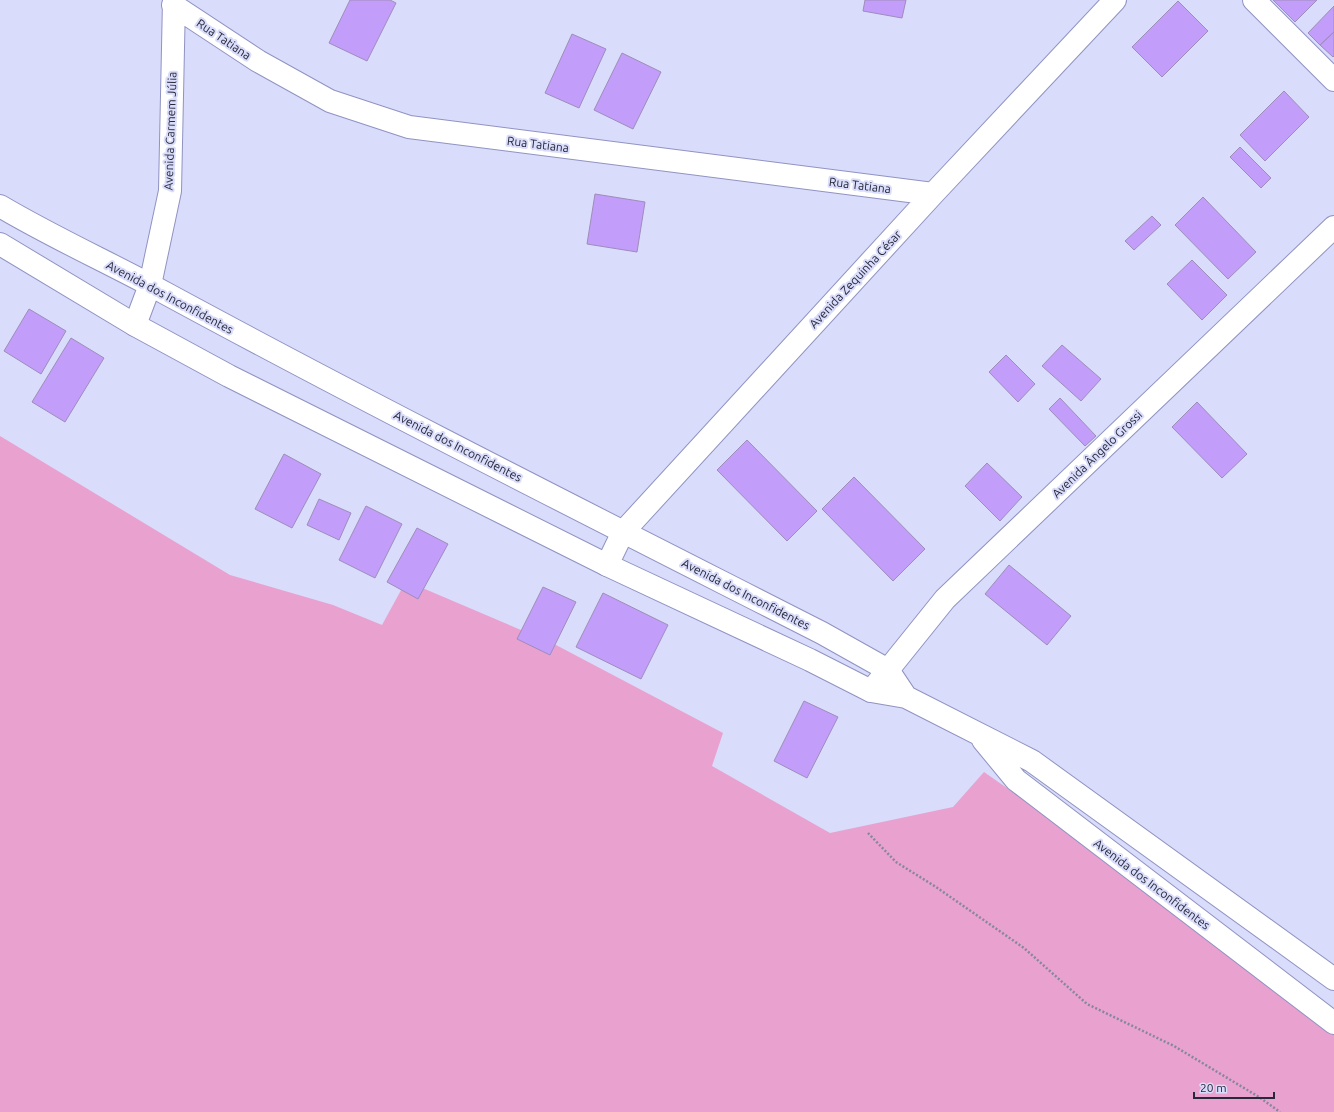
<svg xmlns="http://www.w3.org/2000/svg" width="1334" height="1112" font-family="Ubuntu,sans-serif">
  <style>
    .green { fill: #e9a1cf }
    .building { fill: #c29dfa; stroke: #9e8dbb }
    .lines { fill: none; stroke-linecap: round; stroke-linejoin: round }
    .street-casing { stroke: #9093c2; stroke-width: 24 }
    .secondary-casing { stroke: #9093c2; stroke-width: 24 }
    .path { stroke: #85879f; stroke-width: 2.5; stroke-dasharray: 2 2; stroke-linecap: butt }
    .street { stroke: #fff; stroke-width: 22 }
    .secondary { stroke: #fff; stroke-width: 22 }
    .labels { text-anchor: middle; dominant-baseline: central; stroke-width: 4; stroke-linejoin: round; paint-order: stroke }
    .street-label { font-size: 12px; fill: #27283a; stroke: #d9dcfa }
  </style>
  <rect width="100%" height="100%" fill="#d9dcfa"/>
  <path class="green" d="M 0,436 L 230,575 L 333,605 L 382,625 L 406,581 L 556,645 L 723,733 L 712,766 L 830,833 L 953,807 L 984,772 L 1334,1016 L 1334,1112 L 0,1112 Z"/>
  <path class="building" d="M 350,0 L 390,0 L 396,3 L 367,61 L 329,43 Z
    M 865,0 L 906,0 L 902,18 L 863,11 Z
    M 1273,0 L 1317,0 L 1295,22 Z
    M 1178,1 L 1208,31 L 1162,77 L 1132,47 Z
    M 1334,6 L 1334,32 L 1320,45 L 1308,33 Z
    M 1334,32 L 1334,56 L 1333,57 L 1320,45 Z
    M 572,34 L 606,49 L 579,108 L 545,93 Z
    M 622,53 L 661,72 L 633,129 L 594,110 Z
    M 1284,91 L 1309,117 L 1265,161 L 1240,135 Z
    M 1240,147 L 1271,178 L 1261,188 L 1230,157 Z
    M 595,194 L 645,202 L 637,252 L 587,244 Z
    M 1203,197 L 1256,252 L 1228,279 L 1175,225 Z
    M 1152,216 L 1161,225 L 1134,250 L 1125,241 Z
    M 1192,260 L 1227,295 L 1202,320 L 1167,284 Z
    M 29,309 L 66,331 L 41,374 L 4,351 Z
    M 71,338 L 104,358 L 65,422 L 32,402 Z
    M 1062,345 L 1101,379 L 1081,401 L 1042,366 Z
    M 1006,355 L 1035,384 L 1018,402 L 989,372 Z
    M 1060,398 L 1096,436 L 1085,446 L 1049,409 Z
    M 1197,402 L 1247,454 L 1222,478 L 1172,427 Z
    M 747,440 L 817,511 L 787,541 L 717,470 Z
    M 284,454 L 321,474 L 292,528 L 255,509 Z
    M 987,463 L 1022,497 L 1000,521 L 965,486 Z
    M 854,477 L 925,549 L 893,581 L 822,509 Z
    M 319,499 L 351,513 L 339,540 L 307,525 Z
    M 366,506 L 402,524 L 375,578 L 339,560 Z
    M 417,528 L 448,544 L 418,599 L 387,582 Z
    M 1009,565 L 1071,616 L 1047,645 L 985,594 Z
    M 543,587 L 576,602 L 550,655 L 517,639 Z
    M 603,593 L 668,625 L 641,679 L 576,647 Z
    M 804,701 L 838,717 L 807,778 L 774,761 Z"/>
  <g class="lines">
    <g class="street-casing">
      <path id="street" d="M 1254,0 L 1334,80
        M 173,5 L 258,61 L 330,101 L 409,127 L 933,194
        M 135,325 L 150,285 L 170,191 L 174,0
        M 607,565 L 623,532 L 933,194 L 1115,0
        M 871,691 L 945,599 L 1334,227"/>
    </g>
    <g class="secondary-casing">
      <path id="secondary" d="M 0,206 C 54,238 110,263 165,293 C 381,410 602,521 822,633 L 888,670 L 906,697
        M 0,244 L 135,325 L 229,376 L 607,565 L 810,660 L 871,691 L 906,697 L 1032,761 L 1334,979
        M 983,740 L 1016,780 L 1334,1023"/>
    </g>
    <path class="path" d="M 868,833 L 896,862 L 936,887 L 1024,948 L 1087,1004 L 1174,1046 L 1259,1097 L 1280,1112"/>
    <use href="#street" class="street"/>
    <use href="#secondary" class="secondary"/>
  </g>
  <g class="labels">
    <g class="street-label">
      <text transform="translate(224 39) rotate(34)">Rua Tatiana</text>
      <text transform="translate(170 131) rotate(-88)">Avenida Carmem Júlia</text>
      <text transform="translate(538 144) rotate(7)">Rua Tatiana</text>
      <text transform="translate(860 185) rotate(7)">Rua Tatiana</text>
      <text transform="translate(855 279) rotate(-47)">Avenida Zequinha César</text>
      <text transform="translate(170 297) rotate(28)">Avenida dos Inconfidentes</text>
      <text transform="translate(458 446) rotate(27)">Avenida dos Inconfidentes</text>
      <text transform="translate(1097 454) rotate(-44)">Avenida Ângelo Grossi</text>
      <text transform="translate(746 594) rotate(27)">Avenida dos Inconfidentes</text>
      <text transform="translate(1152 884) rotate(37)">Avenida dos Inconfidentes</text>
    </g>
  </g>
  <path d="M1194 1092v6h80v-6" fill="none" stroke="#27283a" stroke-width="2"/>
  <text x="1200" y="1092" font-size="12" fill="#27283a" stroke="#d9dcfa" stroke-width="3" paint-order="stroke">20 m</text>
</svg>
